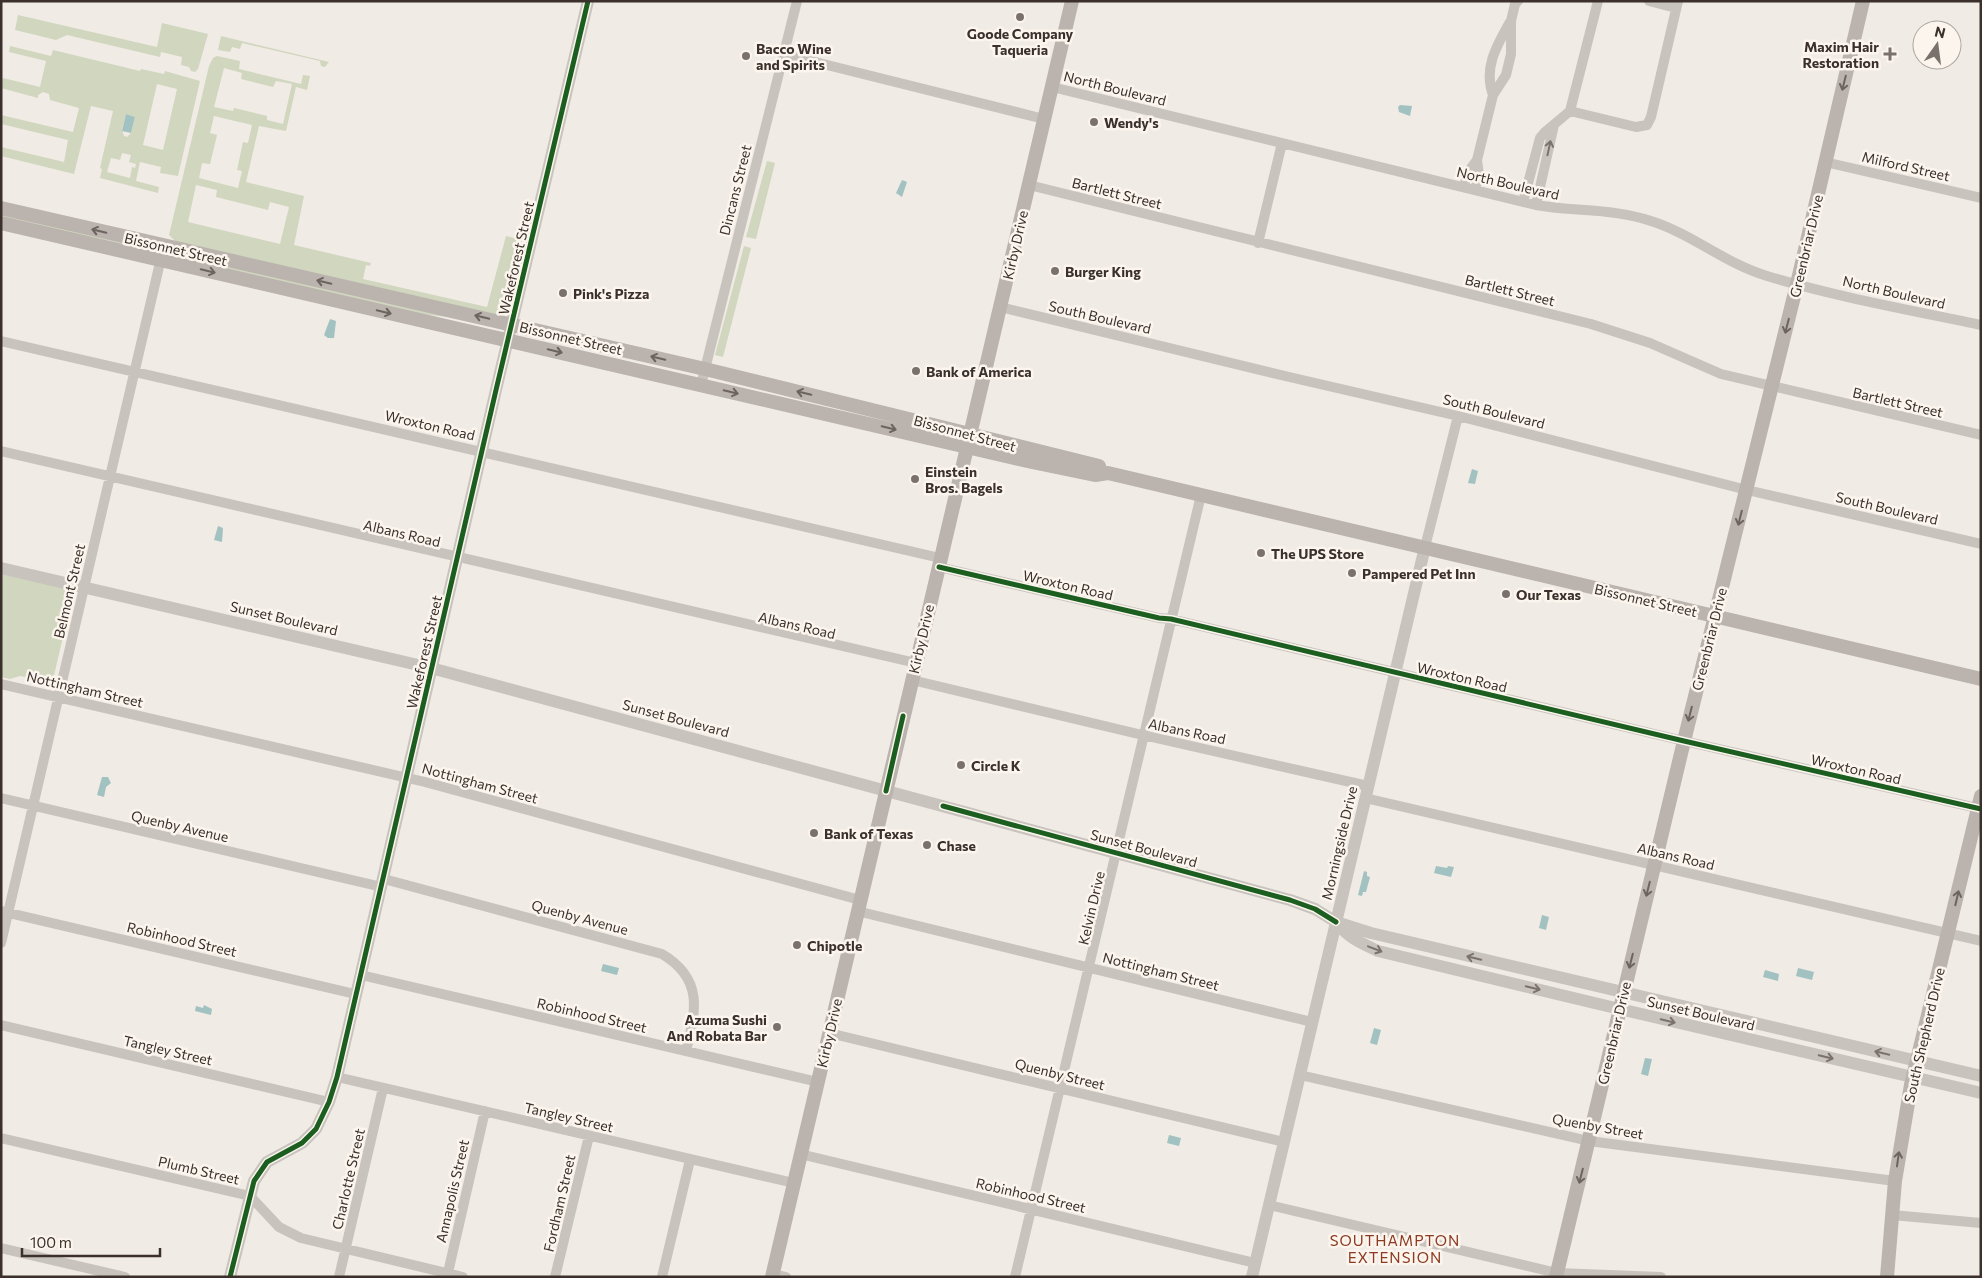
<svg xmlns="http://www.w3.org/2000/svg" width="1982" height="1278" font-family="Commissioner,sans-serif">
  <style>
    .green { fill: #d1d6bf; fill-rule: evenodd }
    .water { fill: #a1c2c1 }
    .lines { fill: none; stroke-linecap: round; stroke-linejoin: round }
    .minor { stroke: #c9c3be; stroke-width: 10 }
    .tertiary { stroke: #c9c3be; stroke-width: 12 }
    .secondary { stroke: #bab3ae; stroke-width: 14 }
    .cycleway-casing { stroke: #fbf5ee; stroke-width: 8 }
    .cycleway { stroke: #1b5e20; stroke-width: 5 }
    .oneway { stroke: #6e645f }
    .oneway2 { stroke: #7b726d }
    .poi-dot { fill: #7a716c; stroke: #fbf5ee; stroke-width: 2 }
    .labels { text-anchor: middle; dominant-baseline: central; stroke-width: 5; stroke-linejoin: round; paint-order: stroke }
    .poi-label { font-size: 14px; font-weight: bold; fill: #3b302b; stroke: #fbf5ee; text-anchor: start }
    .street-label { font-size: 14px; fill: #3b302b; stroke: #fbf5ee }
    .neighbourhood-label { font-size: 15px; letter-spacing: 1px; fill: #8c3b22; stroke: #fbf5ee }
  </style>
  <rect width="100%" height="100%" fill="#f0ebe5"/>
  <path class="green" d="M 18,15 L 157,47 L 162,23 L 208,34 L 198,69 L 195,72 L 191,71 L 189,67 L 181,65 L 182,57 L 161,52 L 160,57 L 67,35 L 56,40 L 15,30 Z
    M 221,36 L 329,62 L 325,67 L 321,66 L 320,61 L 242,43 L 240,49 L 232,47 L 230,52 L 218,50 Z
    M 10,46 L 51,56 L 53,50 L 140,71 L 141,69 L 164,74 L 165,71 L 200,81 L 178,176 L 160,173 L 161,167 L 140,162 L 136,181 L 159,187 L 158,193 L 100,178 L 102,169 L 100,168 L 113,111 L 91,106 L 74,174 L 1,156 L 1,147 L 64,162 L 68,140 L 1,124 L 1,115 L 73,132 L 79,108 L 50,100 L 49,94 L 43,92 L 38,95 L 38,98 L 1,88 L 3,78 L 40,87 L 46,61 L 9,52 ZM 157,84 L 177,89 L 163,150 L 143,145 ZM 126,114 L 135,117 L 131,133 L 127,137 L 124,136 L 122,130 ZM 122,153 L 131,155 L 129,162 L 136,164 L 135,168 L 132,167 L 130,178 L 107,172 L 111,158 L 120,160 Z
    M 217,56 L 240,61 L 239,69 L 301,84 L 303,75 L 310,76 L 307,90 L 296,87 L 286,131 L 259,126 L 246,182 L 304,196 L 294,245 L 371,263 L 370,266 L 366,265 L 363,279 L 487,307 L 506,236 L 527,241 L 508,313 L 501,318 L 177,243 L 169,235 L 209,66 L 213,58 ZM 224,68 L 242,73 L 241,79 L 273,87 L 276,81 L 292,84 L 283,124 L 267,120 L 267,116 L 234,108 L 233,111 L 214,107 ZM 214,116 L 252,125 L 248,143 L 243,142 L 237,170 L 242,171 L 238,188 L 199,178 L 202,163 L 210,164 L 217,135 L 210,133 ZM 196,185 L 217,190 L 216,197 L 268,210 L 270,202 L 289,207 L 280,244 L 188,222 Z
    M 767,161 L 775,163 L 756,239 L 746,237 Z
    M 1,212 L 158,249 L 159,252 L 157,254 L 1,218 Z
    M 744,246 L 751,248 L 723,357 L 715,355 Z
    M 177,254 L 456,318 L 421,314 L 174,256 Z
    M 1,574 L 74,590 L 51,688 L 39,685 L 30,678 L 20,676 L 10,679 L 1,677 Z"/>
  <path class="water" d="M 1400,105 L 1412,106 L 1410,116 L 1399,112 L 1398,107 Z
    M 126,114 L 135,117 L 131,133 L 122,131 Z
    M 902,180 L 907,182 L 902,197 L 896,193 Z
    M 330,319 L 336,321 L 334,338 L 328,338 L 324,335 Z
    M 1472,469 L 1478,471 L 1475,484 L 1468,483 Z
    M 218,526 L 223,528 L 222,542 L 214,540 Z
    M 102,777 L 108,777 L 111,783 L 106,787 L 104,797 L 97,795 Z
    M 1436,866 L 1447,868 L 1448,866 L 1454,867 L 1451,877 L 1434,873 Z
    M 1364,871 L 1367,872 L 1367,876 L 1370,877 L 1366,892 L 1363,892 L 1362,896 L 1358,895 Z
    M 1542,915 L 1549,917 L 1546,930 L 1539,928 Z
    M 603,964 L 619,968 L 617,975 L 601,971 Z
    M 1798,968 L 1814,972 L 1812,980 L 1796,976 Z
    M 1765,970 L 1779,974 L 1778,981 L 1763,977 Z
    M 204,1005 L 212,1009 L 211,1015 L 195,1011 L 196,1006 L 203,1008 Z
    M 1374,1028 L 1381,1030 L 1377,1045 L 1370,1043 Z
    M 1645,1058 L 1652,1059 L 1648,1076 L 1641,1074 Z
    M 1169,1135 L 1181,1138 L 1179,1146 L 1167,1143 Z"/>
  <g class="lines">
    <path class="minor" d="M 1649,1 L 1676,8
      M 783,54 L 1044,119
      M 1052,87 L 1536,205 C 1574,212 1613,208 1651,221 C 1692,234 1726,264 1767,276 C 1837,297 1910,310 1981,325
      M 1493,95 C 1483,68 1497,45 1510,22
      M 1570,111 L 1636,127 L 1647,125 L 1651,117 L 1678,1
      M 1825,162 L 1981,198
      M 1029,185 L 1591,324 L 1650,343 L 1721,374 L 1981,435
      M 1464,187 L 1468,172 L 1477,160 L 1493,95 L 1506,75 L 1511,54 L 1511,21 L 1515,4 L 1518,1
      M 1475,190 L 1479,175 L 1477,160
      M 1523,202 L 1540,138 L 1545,132 L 1570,111 L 1598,1
      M 1536,205 L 1554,125
      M 1258,243 L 1282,143
      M 1000,307 L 1285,376 L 1458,416 L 1747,490 L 1981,544
      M 1,341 L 940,558
      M 701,385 L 797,1
      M 1,451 L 916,663
      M 1425,547 L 1458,416
      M 939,567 L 1159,618 L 1171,619 L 1684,741 L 1981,809
      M 912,680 L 1134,733 L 1368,786
      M 1,684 L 425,782 L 860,900
      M 1,798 L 382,887
      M 1365,798 L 1981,941
      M 384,879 L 662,954 C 704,979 696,1011 686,1051
      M 1,911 L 355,994
      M 857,911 L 1312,1022
      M 1,943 L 162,254
      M 361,975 L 818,1082
      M 1,1025 L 329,1102
      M 829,1033 L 1284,1142
      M 1300,1075 L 1589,1141 L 1895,1181
      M 337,1077 L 794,1183
      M 1,1138 L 250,1196 L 279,1227 L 301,1238 L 463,1277
      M 800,1154 L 1255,1263
      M 1269,1205 L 1557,1273 L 1661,1277
      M 1892,1215 L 1981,1223
      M 1,1248 L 125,1277
      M 773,1274 L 786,1277
      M 339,1277 L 383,1088
      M 447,1277 L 485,1111
      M 555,1277 L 589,1136
      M 662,1277 L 690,1160
      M 1015,1277 L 1201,495"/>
    <path class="tertiary" d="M 1,568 L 431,668 L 1290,900 L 1315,909 L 1336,922 L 1371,933 L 1981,1076
      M 1336,922 C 1348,938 1361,943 1378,951 L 1607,1006 L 1981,1093
      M 230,1277 L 254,1181 L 267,1162 L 302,1143 L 316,1129 L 329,1102 L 337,1077 L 496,390 L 588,1
      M 1252,1277 L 1425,547"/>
    <path class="secondary" d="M 1,208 L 705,369 L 1099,466
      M 1,223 L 1032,462 L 1095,475 L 1108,473 L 1981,679
      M 772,1277 L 1072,1
      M 1556,1277 L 1684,741 L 1797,284 L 1863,1
      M 1887,1277 L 1895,1181 L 1911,1085 L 1981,796"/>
    <g class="cycleway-casing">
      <path id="cycleway" d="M 939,567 L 1159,618 L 1171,619 L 1684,741 L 1981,809
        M 886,791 L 903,716
        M 943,806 L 1290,900 L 1315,909 L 1336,922
        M 230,1277 L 254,1181 L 267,1162 L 302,1143 L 316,1129 L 329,1102 L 337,1077 L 496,390 L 588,1"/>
    </g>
    <use href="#cycleway" class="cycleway"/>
  </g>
  <defs><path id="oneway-shaft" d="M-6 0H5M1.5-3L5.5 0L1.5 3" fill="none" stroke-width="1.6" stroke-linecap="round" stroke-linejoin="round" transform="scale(1.25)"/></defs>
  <g class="oneway">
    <use href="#oneway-shaft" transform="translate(1844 83) rotate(104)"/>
    <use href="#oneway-shaft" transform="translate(99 231) rotate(-167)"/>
    <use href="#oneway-shaft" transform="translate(208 271) rotate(13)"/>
    <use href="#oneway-shaft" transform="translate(324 282) rotate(-167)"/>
    <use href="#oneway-shaft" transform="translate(384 312) rotate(13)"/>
    <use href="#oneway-shaft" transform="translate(482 317) rotate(-167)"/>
    <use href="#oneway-shaft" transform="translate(1787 326) rotate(104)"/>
    <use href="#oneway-shaft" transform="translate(555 351) rotate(13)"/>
    <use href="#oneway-shaft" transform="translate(658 358) rotate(-167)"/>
    <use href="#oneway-shaft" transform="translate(731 392) rotate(13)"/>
    <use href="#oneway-shaft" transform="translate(804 393) rotate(-167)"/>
    <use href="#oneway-shaft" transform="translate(889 428) rotate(13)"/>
    <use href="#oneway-shaft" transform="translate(1740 518) rotate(104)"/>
    <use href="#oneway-shaft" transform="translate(1690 714) rotate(104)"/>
    <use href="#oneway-shaft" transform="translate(1648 889) rotate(104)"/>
    <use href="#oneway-shaft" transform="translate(1957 898) rotate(-77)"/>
    <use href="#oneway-shaft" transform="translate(1631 961) rotate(104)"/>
    <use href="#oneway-shaft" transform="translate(1898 1159) rotate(-82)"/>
    <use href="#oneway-shaft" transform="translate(1581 1176) rotate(104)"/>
  </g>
  <g class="oneway2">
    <use href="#oneway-shaft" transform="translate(1549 148) rotate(-78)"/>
    <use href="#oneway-shaft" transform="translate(1375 949) rotate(21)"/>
    <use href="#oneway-shaft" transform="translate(1474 958) rotate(-166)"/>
    <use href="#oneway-shaft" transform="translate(1533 988) rotate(14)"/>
    <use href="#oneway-shaft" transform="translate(1668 1021) rotate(13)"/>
    <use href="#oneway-shaft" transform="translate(1882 1053) rotate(-167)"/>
    <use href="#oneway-shaft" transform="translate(1826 1057) rotate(13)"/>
  </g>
  <g class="poi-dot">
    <circle cx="1020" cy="17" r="5"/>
    <path d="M1887.5 46.5h5v5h5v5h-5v5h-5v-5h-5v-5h5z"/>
    <circle cx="746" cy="56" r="5"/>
    <circle cx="1094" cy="122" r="5"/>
    <circle cx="1055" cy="271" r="5"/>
    <circle cx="563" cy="293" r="5"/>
    <circle cx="916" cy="371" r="5"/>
    <circle cx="915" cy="479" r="5"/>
    <circle cx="1261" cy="553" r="5"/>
    <circle cx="1352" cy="573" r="5"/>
    <circle cx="1506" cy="594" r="5"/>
    <circle cx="961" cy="765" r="5"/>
    <circle cx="814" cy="833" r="5"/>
    <circle cx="927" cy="845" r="5"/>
    <circle cx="797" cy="945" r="5"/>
    <circle cx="777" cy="1027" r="5"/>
  </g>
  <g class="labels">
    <g class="poi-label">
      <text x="1020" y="33" text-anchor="middle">Goode Company<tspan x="1020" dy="16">Taqueria</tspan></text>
      <text x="1879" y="46" text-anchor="end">Maxim Hair<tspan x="1879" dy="16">Restoration</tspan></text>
      <text x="756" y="48">Bacco Wine<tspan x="756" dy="16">and Spirits</tspan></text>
      <text x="1104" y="122">Wendy's</text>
      <text x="1065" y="271">Burger King</text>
      <text x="573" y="293">Pink's Pizza</text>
      <text x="926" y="371">Bank of America</text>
      <text x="925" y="471">Einstein<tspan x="925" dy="16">Bros. Bagels</tspan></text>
      <text x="1271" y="553">The UPS Store</text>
      <text x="1362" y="573">Pampered Pet Inn</text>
      <text x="1516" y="594">Our Texas</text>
      <text x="971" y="765">Circle K</text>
      <text x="824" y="833">Bank of Texas</text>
      <text x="937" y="845">Chase</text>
      <text x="807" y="945">Chipotle</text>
      <text x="767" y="1019" text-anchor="end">Azuma Sushi<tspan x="767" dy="16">And Robata Bar</tspan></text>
    </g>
    <g class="street-label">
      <text transform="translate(1115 88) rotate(14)">North Boulevard</text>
      <text transform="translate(1906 166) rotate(13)">Milford Street</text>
      <text transform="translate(1508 183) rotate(13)">North Boulevard</text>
      <text transform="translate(735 190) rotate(-76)">Dincans Street</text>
      <text transform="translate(1117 193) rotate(14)">Bartlett Street</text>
      <text transform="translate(1015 245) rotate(-77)">Kirby Drive</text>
      <text transform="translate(1806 246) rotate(-77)">Greenbriar Drive</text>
      <text transform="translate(176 249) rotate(13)">Bissonnet Street</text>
      <text transform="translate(516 258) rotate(-77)">Wakeforest Street</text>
      <text transform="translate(1510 290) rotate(14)">Bartlett Street</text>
      <text transform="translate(1894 292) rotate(13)">North Boulevard</text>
      <text transform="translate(1100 317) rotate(13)">South Boulevard</text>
      <text transform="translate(571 338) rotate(13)">Bissonnet Street</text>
      <text transform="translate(1898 402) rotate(13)">Bartlett Street</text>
      <text transform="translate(1494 411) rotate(14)">South Boulevard</text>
      <text transform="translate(430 425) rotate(13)">Wroxton Road</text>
      <text transform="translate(965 433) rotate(15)">Bissonnet Street</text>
      <text transform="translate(1887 508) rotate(13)">South Boulevard</text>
      <text transform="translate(402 533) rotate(13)">Albans Road</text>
      <text transform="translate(1068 585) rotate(13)">Wroxton Road</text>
      <text transform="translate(69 591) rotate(-77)">Belmont Street</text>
      <text transform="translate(1646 600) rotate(13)">Bissonnet Street</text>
      <text transform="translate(284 618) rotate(13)">Sunset Boulevard</text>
      <text transform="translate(797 625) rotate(13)">Albans Road</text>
      <text transform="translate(921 639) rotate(-77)">Kirby Drive</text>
      <text transform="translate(1709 639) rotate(-76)">Greenbriar Drive</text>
      <text transform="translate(424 652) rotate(-77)">Wakeforest Street</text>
      <text transform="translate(1462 677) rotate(13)">Wroxton Road</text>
      <text transform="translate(85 689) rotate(13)">Nottingham Street</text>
      <text transform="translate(676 718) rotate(15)">Sunset Boulevard</text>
      <text transform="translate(1187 731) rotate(12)">Albans Road</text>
      <text transform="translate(1856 769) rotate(13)">Wroxton Road</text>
      <text transform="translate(480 783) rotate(15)">Nottingham Street</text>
      <text transform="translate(180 826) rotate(13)">Quenby Avenue</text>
      <text transform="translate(1339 843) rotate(-77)">Morningside Drive</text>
      <text transform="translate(1144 848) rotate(15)">Sunset Boulevard</text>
      <text transform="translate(1676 856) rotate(13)">Albans Road</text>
      <text transform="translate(1091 908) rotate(-77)">Kelvin Drive</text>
      <text transform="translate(580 917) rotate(15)">Quenby Avenue</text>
      <text transform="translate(182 939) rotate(13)">Robinhood Street</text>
      <text transform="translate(1161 971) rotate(14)">Nottingham Street</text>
      <text transform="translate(1701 1013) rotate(13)">Sunset Boulevard</text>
      <text transform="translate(592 1015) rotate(13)">Robinhood Street</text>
      <text transform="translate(829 1033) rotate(-77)">Kirby Drive</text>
      <text transform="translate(1614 1033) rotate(-77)">Greenbriar Drive</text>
      <text transform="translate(1924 1035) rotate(-77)">South Shepherd Drive</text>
      <text transform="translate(168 1050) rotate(13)">Tangley Street</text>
      <text transform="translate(1060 1074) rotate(14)">Quenby Street</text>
      <text transform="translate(569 1117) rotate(13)">Tangley Street</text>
      <text transform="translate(1598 1126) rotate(10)">Quenby Street</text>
      <text transform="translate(199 1170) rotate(13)">Plumb Street</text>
      <text transform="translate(348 1179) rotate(-77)">Charlotte Street</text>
      <text transform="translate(452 1191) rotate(-77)">Annapolis Street</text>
      <text transform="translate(1031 1195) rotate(13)">Robinhood Street</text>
      <text transform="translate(559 1203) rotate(-77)">Fordham Street</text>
    </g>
    <g class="neighbourhood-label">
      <text x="1395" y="1240">SOUTHAMPTON<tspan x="1395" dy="17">EXTENSION</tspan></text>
    </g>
  </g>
  <rect width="1982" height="1278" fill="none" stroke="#3b302b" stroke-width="5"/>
  <g transform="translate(1937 45) rotate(14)"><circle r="24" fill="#fbf5ee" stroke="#aea6a0"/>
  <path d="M0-4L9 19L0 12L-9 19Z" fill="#7a716c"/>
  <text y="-8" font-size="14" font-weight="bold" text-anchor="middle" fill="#3b302b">N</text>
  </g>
  <path d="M22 1248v8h138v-8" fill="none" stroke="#3b302b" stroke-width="2.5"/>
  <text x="30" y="1248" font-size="15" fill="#3b302b" stroke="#fbf5ee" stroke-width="4" paint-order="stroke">100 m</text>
</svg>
